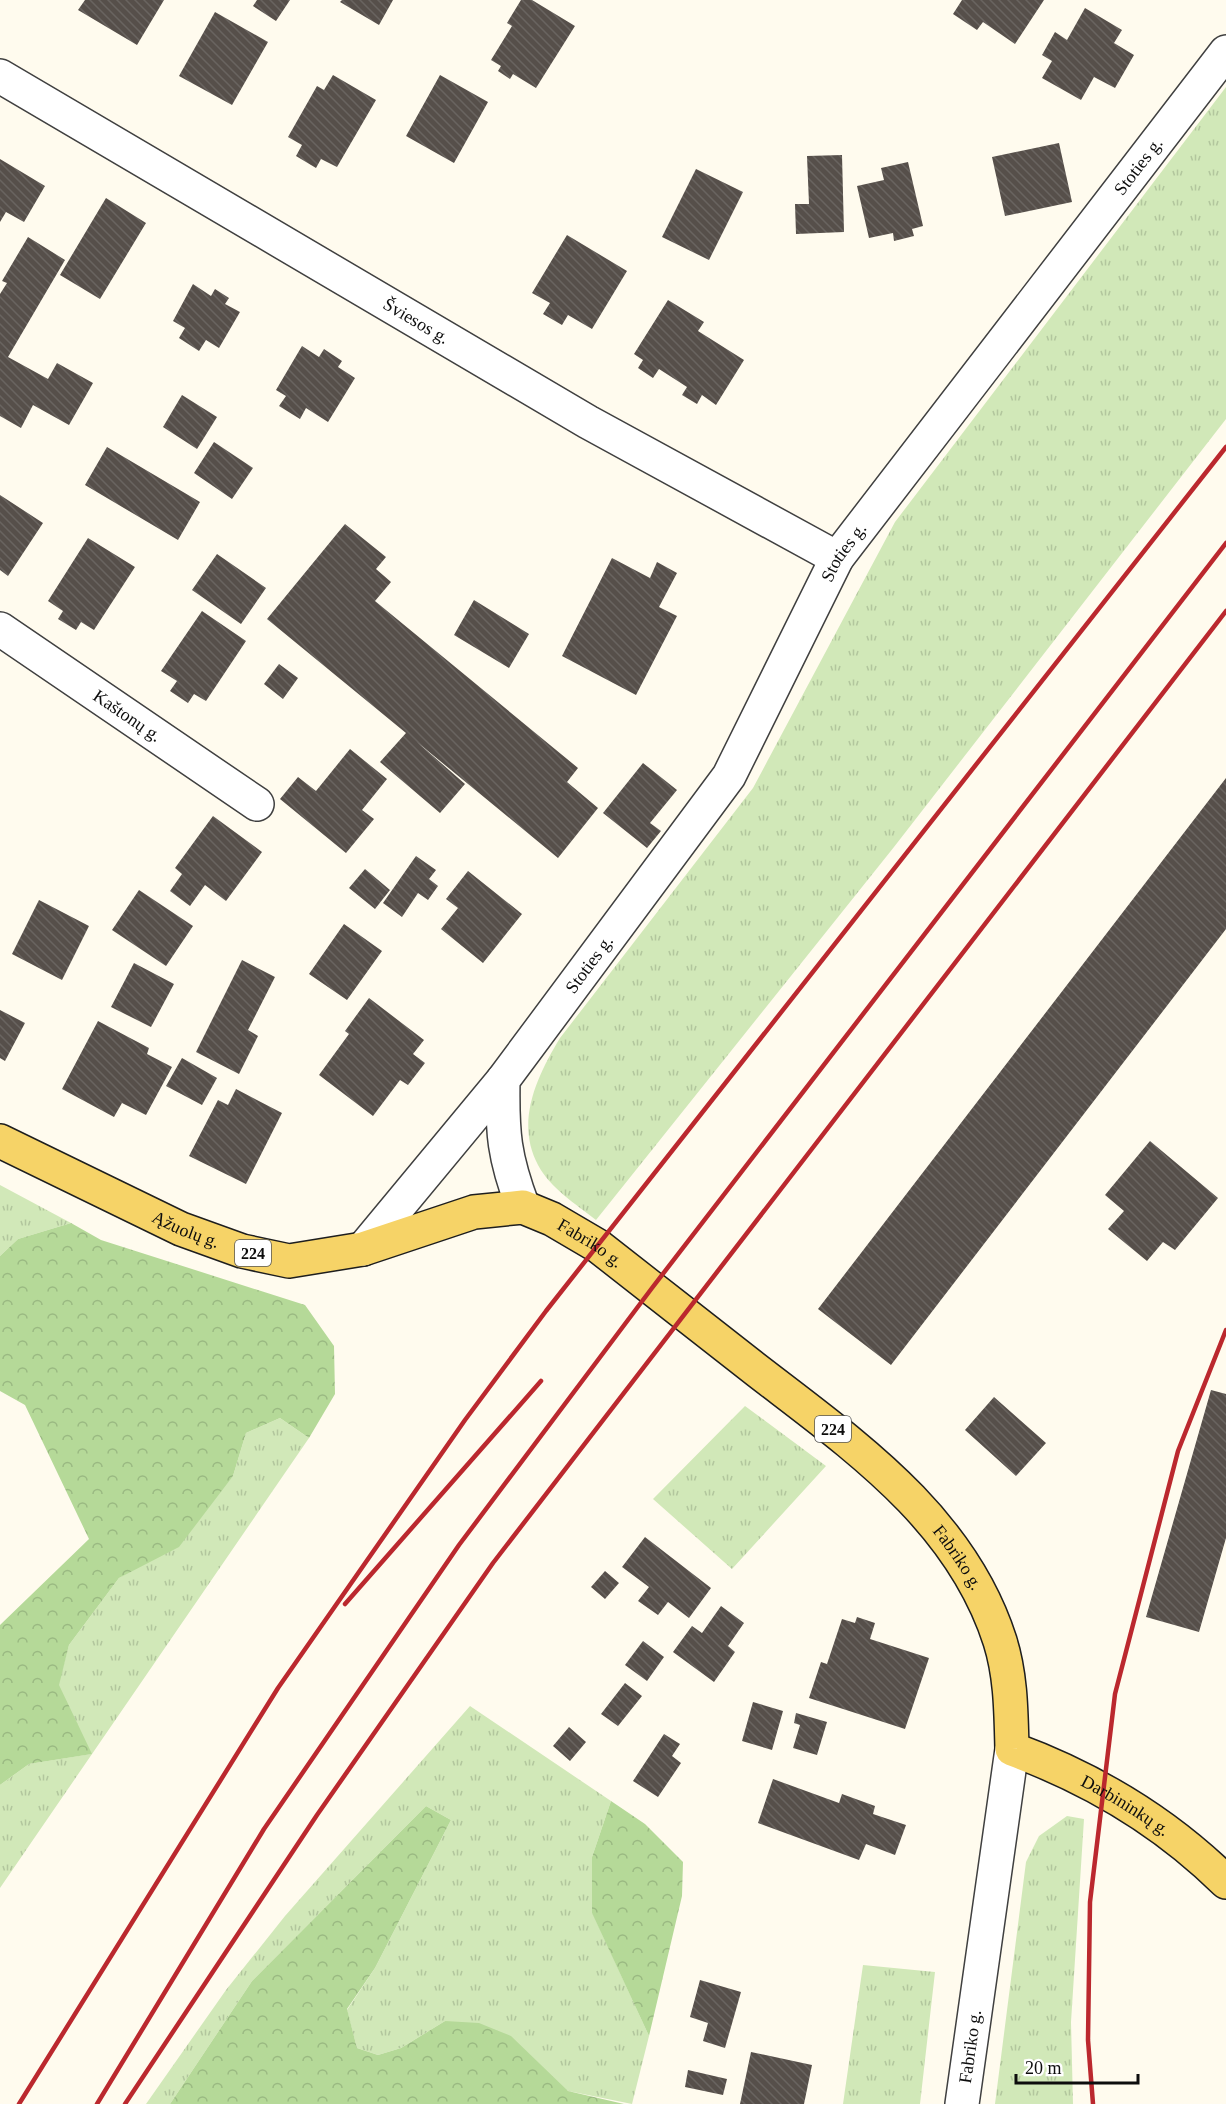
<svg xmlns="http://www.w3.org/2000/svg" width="1226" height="2104" font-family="Georgia,serif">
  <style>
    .grass { fill: url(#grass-tufts) }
    .forest { fill: url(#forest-crowns) }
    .building { fill: url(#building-back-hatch) }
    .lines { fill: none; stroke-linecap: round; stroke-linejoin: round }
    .minor-casing { stroke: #404040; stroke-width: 36 }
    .major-casing { stroke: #1e1e1e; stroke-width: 36 }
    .minor { stroke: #fff; stroke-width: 33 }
    .major { stroke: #f6d367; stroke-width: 33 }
    .rail { stroke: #bb282e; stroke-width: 4.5 }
    .labels { text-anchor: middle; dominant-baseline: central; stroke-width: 6; stroke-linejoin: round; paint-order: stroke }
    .shield { fill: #fff; stroke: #565656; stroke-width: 1.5 }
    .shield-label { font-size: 16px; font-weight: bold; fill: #0d0d0d }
    .street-label { font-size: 18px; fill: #0d0d0d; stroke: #fff }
  </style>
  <defs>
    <pattern id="grass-tufts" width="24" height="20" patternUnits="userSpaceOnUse" patternTransform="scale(1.5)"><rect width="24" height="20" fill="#d1e8b8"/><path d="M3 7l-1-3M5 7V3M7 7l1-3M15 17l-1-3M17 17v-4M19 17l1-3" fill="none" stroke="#b2c69d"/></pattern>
    <pattern id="forest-crowns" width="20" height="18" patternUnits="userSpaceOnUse" patternTransform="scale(1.5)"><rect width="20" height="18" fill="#b5d998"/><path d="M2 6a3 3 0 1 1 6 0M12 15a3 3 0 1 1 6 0" fill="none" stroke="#9ab982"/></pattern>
    <pattern id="building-back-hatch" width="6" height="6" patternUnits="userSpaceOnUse" patternTransform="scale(1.5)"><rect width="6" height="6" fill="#564f4a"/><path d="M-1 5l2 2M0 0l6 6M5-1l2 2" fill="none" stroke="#696460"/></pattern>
  </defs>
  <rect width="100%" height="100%" fill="#fffbee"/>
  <path class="grass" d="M 1226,87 L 1226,419 L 894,847 L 596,1220 C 576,1204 550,1188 538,1165 C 515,1122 537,1076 560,1038 L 753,788 L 895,522 Z
    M 0,1185 L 71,1223 L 18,1239 L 0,1256 Z
    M 745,1406 L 826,1466 L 732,1569 L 653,1499 Z
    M 280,1418 L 309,1438 L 0,1888 L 0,1785 L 29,1764 L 91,1754 L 58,1685 L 69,1645 L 119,1578 L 142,1564 L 233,1476 L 246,1433 Z
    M 470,1706 L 611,1801 L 592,1857 L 592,1912 L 649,2036 L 632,2104 L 568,2091 L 445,2021 L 401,2048 L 378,2055 L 357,2048 L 347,2010 L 375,1968 L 451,1820 L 426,1806 L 252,1981 L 170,2104 L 146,2104 L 226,1990 L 285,1916 Z
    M 1067,1816 L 1084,1819 L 1071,2022 L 1073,2104 L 995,2104 L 1026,1862 L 1039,1836 Z
    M 863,1965 L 935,1972 L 920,2104 L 843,2104 Z"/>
  <path class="forest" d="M 71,1223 L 101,1240 L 305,1305 L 334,1346 L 335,1394 L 309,1438 L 280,1418 L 246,1433 L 233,1476 L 179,1547 L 119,1578 L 69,1645 L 59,1685 L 92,1754 L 29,1764 L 0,1785 L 0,1625 L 89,1539 L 25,1405 L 0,1391 L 0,1256 L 18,1239 Z
    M 611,1801 L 645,1824 L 683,1862 L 682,1896 L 649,2036 L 592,1913 L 592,1857 Z
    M 426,1806 L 451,1820 L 375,1968 L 347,2009 L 357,2048 L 378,2055 L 401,2048 L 445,2021 L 479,2023 L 511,2036 L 568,2091 L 624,2104 L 170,2104 L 252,1981 Z"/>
  <path class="building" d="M 85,0 L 164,0 L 137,45 L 78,10 Z
    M 257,0 L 290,0 L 276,21 L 253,6 Z
    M 342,0 L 393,0 L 379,25 L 340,2 Z
    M 521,0 L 532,0 L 575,26 L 536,88 L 513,74 L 510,79 L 498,71 L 501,66 L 491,60 L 512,26 L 507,23 Z
    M 962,0 L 1044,0 L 1015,44 L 983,22 L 977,30 L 953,14 Z
    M 1085,8 L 1122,30 L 1114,43 L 1134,55 L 1115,88 L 1094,77 L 1081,100 L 1042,78 L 1052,61 L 1042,55 L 1055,32 L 1067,40 Z
    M 215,12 L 268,42 L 232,105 L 179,76 Z
    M 333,75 L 376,100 L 337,167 L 321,159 L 316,168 L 296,156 L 302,145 L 288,137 L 317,86 L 324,90 Z
    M 440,75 L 488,102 L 454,163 L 406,136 Z
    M 1059,143 L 1072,202 L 1005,216 L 992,157 Z
    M 842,155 L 844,232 L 796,234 L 795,204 L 809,204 L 807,156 Z
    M 0,159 L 45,186 L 24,222 L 6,212 L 0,222 Z
    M 908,162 L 923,226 L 912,229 L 914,236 L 894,241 L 893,233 L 869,238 L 857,186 L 884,180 L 881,168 Z
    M 696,169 L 743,192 L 709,260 L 662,237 Z
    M 106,198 L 146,223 L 100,299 L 60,275 Z
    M 567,235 L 627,271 L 592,329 L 568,315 L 562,325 L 543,314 L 550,303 L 532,293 Z
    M 28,237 L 65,260 L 8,357 L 48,379 L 57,363 L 93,383 L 69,425 L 33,405 L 21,428 L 0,416 L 0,294 L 7,283 L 2,281 Z
    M 193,284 L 211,296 L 215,289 L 229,298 L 225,304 L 240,312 L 219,348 L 206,340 L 199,351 L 179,338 L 185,328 L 173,321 Z
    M 668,300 L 704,322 L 698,331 L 744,360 L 716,405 L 702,395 L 697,404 L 682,395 L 687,387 L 659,369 L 653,378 L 638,368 L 643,360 L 634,354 Z
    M 302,346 L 319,357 L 324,349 L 342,361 L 338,367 L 355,378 L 328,422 L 306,408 L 300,419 L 279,406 L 286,396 L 276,390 Z
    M 182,395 L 217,417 L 197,449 L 163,427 Z
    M 214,442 L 253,468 L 232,499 L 194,473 Z
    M 107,447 L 200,502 L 178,540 L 85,485 Z
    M 0,495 L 43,523 L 8,576 L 0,570 Z
    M 345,524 L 386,557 L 376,569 L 391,582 L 375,601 L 578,768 L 567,782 L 598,808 L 558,858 L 417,742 L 465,784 L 440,813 L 380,762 L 406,733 L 267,619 Z
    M 88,538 L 135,567 L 94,630 L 81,622 L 76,630 L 58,619 L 63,611 L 48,601 Z
    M 217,554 L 266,588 L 241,624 L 192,590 Z
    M 612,558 L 650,578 L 657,562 L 677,573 L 659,607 L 677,616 L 636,695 L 562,656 Z
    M 474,600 L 529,634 L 509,668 L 454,635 Z
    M 202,611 L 246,641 L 206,701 L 194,694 L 188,703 L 170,691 L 177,681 L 161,671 Z
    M 279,664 L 298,678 L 283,699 L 264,684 Z
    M 350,749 L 387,779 L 362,810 L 374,819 L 346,853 L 280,799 L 298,777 L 316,791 Z
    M 643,763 L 677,790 L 650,823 L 661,831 L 647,848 L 603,813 Z
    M 1226,778 L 1226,929 L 891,1365 L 818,1309 Z
    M 213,816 L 262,852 L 226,901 L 205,885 L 190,906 L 170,891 L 182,874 L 175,868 Z
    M 416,856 L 436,870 L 429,879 L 438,886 L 428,900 L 418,893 L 402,917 L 383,903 Z
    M 365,869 L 390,890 L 375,909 L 349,888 Z
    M 468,871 L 522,914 L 483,963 L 441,929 L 458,908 L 446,899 Z
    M 139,890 L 193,926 L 166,966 L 112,930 Z
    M 39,900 L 89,926 L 62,980 L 12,954 Z
    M 344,924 L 382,951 L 347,1000 L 309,974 Z
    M 242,960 L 275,977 L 248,1030 L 258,1036 L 239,1074 L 196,1052 Z
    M 134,963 L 174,984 L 151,1027 L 111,1007 Z
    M 369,998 L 424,1040 L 413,1054 L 425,1063 L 408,1085 L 400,1080 L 373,1116 L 319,1075 L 349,1034 L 345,1031 Z
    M 0,1010 L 25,1023 L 5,1061 L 0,1058 Z
    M 98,1021 L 149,1048 L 147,1054 L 172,1067 L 146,1115 L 122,1103 L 114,1117 L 62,1089 Z
    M 182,1058 L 217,1078 L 202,1105 L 166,1086 Z
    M 236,1089 L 282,1113 L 246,1184 L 189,1156 L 218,1100 L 228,1105 Z
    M 1150,1141 L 1218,1198 L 1175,1250 L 1163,1242 L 1147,1261 L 1108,1229 L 1124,1211 L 1105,1195 Z
    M 1211,1390 L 1226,1394 L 1226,1538 L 1199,1632 L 1146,1617 Z
    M 994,1397 L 1046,1443 L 1016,1476 L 965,1430 Z
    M 645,1537 L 711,1588 L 689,1618 L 668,1602 L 658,1615 L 638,1601 L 649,1587 L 622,1567 Z
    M 605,1571 L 619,1583 L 605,1599 L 591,1587 Z
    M 721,1606 L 744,1623 L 728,1646 L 735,1652 L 714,1682 L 673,1652 L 692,1626 L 702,1633 Z
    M 857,1617 L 875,1623 L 870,1639 L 929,1658 L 905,1729 L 809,1698 L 821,1662 L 827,1664 L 842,1619 L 855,1623 Z
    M 643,1641 L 664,1657 L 647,1681 L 625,1665 Z
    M 625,1683 L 642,1696 L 618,1726 L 601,1714 Z
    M 753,1702 L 783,1711 L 772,1750 L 742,1741 Z
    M 796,1713 L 827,1722 L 817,1755 L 793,1748 L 800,1725 L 794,1723 Z
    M 569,1727 L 586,1742 L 570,1761 L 553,1746 Z
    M 664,1734 L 680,1744 L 672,1756 L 681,1763 L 658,1797 L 633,1781 Z
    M 773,1779 L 839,1803 L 842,1794 L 875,1806 L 873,1814 L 906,1825 L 895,1855 L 866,1844 L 859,1860 L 758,1823 Z
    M 700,1980 L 741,1992 L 725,2048 L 703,2041 L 708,2023 L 690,2017 Z
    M 751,2052 L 812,2065 L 804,2104 L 740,2104 Z
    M 688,2070 L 727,2079 L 723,2095 L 685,2087 Z"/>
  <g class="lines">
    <g class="minor-casing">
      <g id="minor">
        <path id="s1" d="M 0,76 L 588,422 L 837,558"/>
        <path id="s2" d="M 0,629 L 257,804"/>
        <path id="s3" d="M 523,1207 C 504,1157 502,1133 503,1080 L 729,776 L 837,558 L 1226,52"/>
        <path d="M 363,1249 L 503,1080"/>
        <path id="s4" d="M 962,2104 L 1012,1749"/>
      </g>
    </g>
    <g class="major-casing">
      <g id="major">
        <path id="s5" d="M 0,1141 L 181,1229 L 242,1251 L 289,1261 L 363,1249 L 474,1212 L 523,1207 L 552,1219 L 598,1246 C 652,1288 705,1330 759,1372 C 855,1446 961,1519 1000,1641 C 1011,1676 1011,1712 1012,1749 C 1091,1778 1165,1822 1226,1882"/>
      </g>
    </g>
    <use href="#minor" class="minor"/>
    <use href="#major" class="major"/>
    <path class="rail" d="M 345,1604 L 541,1381
      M 19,2104 L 278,1688 L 465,1420 L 546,1311 L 1226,447
      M 97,2104 L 264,1829 L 459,1545 L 652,1288 L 1226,543
      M 125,2104 L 317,1815 L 493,1563 L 1226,611
      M 1093,2104 L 1088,2040 L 1090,1902 L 1115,1694 L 1178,1451 L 1226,1330"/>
  </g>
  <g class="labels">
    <g class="shield">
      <rect x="235" y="1240" width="36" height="26" rx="4.5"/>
      <rect x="815" y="1416" width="36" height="26" rx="4.5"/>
    </g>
    <g class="shield-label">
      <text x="253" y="1253">224</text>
      <text x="833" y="1429">224</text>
    </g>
    <g class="street-label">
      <text stroke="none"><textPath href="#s3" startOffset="1246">Stoties g.</textPath></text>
      <text stroke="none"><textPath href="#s1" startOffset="483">Šviesos g.</textPath></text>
      <text stroke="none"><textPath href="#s3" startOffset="760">Stoties g.</textPath></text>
      <text stroke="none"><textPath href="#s2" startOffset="154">Kaštonų g.</textPath></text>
      <text stroke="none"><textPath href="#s3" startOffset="274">Stoties g.</textPath></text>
      <text stroke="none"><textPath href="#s5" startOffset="206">Ąžuolų g.</textPath></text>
      <text stroke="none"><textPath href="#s5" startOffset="632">Fabriko g.</textPath></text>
      <text stroke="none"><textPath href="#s5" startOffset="1118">Fabriko g.</textPath></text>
      <text stroke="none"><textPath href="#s5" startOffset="1448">Darbininkų g.</textPath></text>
      <text stroke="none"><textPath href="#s4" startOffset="58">Fabriko g.</textPath></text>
    </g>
  </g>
  <path d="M1016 2074v9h122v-9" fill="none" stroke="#0d0d0d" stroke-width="3"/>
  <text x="1025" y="2074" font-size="18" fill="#0d0d0d" stroke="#ffffff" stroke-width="4.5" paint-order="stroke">20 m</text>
</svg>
